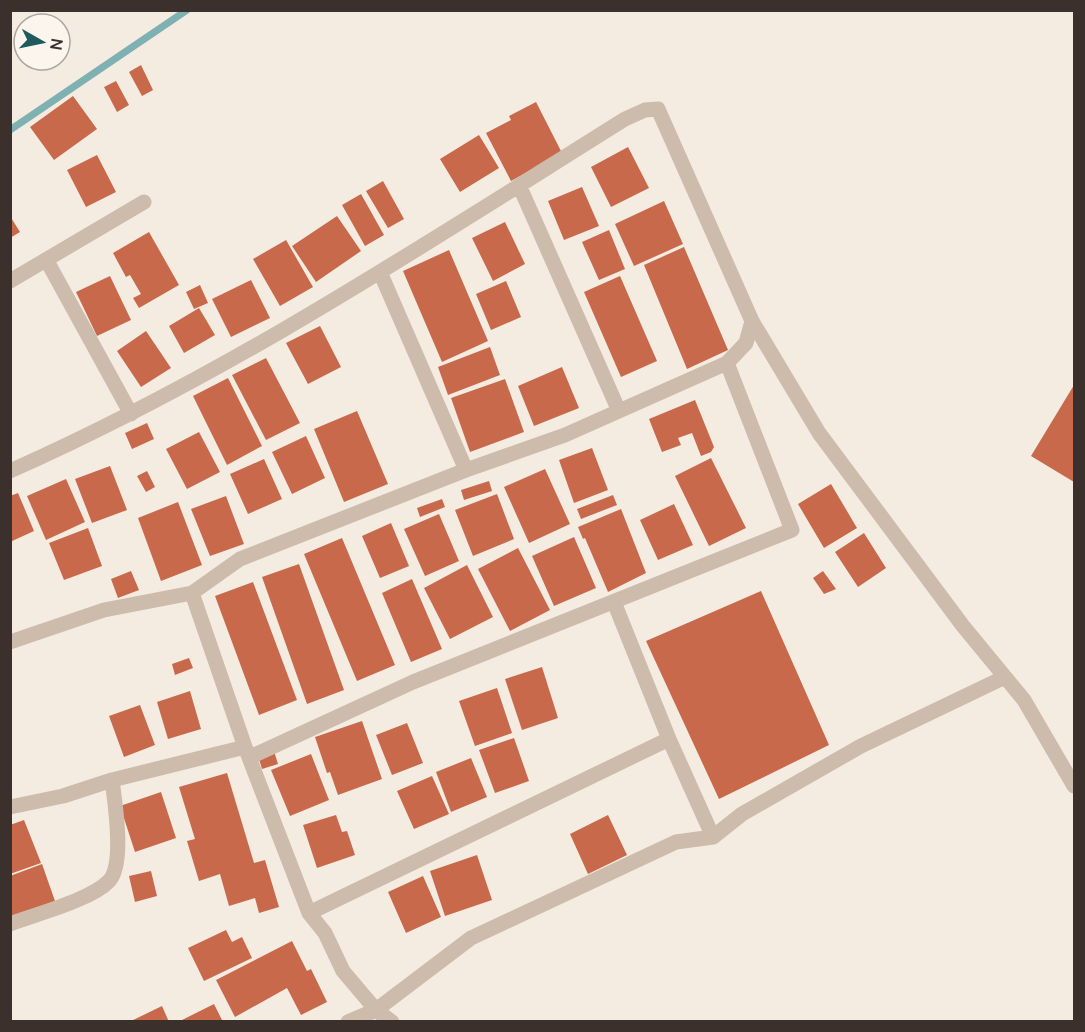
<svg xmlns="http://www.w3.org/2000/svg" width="1085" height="1032" font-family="Manrope,sans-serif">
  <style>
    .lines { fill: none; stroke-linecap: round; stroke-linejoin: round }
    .stream { stroke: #7fb0b2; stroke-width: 7 }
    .building { fill: #c8694b }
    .minor { stroke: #cdbbac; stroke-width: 15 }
  </style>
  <rect width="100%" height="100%" fill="#f4ebe1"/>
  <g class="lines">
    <path class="stream" d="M 10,130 L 187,10"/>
  </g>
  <path class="building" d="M 141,65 L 153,90 L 142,96 L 129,72 Z
    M 116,81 L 129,105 L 117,112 L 104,87 Z
    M 73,96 L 97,129 L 54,160 L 30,127 Z
    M 536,102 L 562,153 L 511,181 L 486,133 L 511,120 L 509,116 Z
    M 479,135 L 499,168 L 460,192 L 440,159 Z
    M 628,147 L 649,188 L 611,207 L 591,167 Z
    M 97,155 L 116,192 L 86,207 L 67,170 Z
    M 383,181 L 404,219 L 388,228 L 366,191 Z
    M 582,187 L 599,226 L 564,240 L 548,201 Z
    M 361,194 L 384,235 L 365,246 L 342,205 Z
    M 664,201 L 683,244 L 634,266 L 615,224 Z
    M 10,216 L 20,232 L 10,238 Z
    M 337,216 L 361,251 L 316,282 L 292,246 Z
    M 505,222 L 525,264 L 493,281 L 472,238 Z
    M 609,230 L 625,269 L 599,280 L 582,242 Z
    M 149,232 L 179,285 L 139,308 L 133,298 L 141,294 L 130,275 L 126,277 L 113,253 Z
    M 286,240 L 313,287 L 280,306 L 253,259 Z
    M 684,247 L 728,350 L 687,369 L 644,265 Z
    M 449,250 L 488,341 L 442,362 L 403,271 Z
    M 110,276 L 131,320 L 97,336 L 76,292 Z
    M 620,276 L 657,361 L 621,377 L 584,292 Z
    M 251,280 L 270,318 L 231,337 L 212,299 Z
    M 506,281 L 521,317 L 491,330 L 476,294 Z
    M 200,285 L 208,303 L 194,309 L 186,292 Z
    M 199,308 L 215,335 L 184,353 L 169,326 Z
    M 320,326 L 341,367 L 308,384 L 286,343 Z
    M 146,331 L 171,368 L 141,387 L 117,351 Z
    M 490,347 L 500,375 L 448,395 L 438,367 Z
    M 266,358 L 300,423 L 266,440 L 232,375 Z
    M 562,367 L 579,408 L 534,426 L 518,386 Z
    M 228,378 L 262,446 L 227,465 L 193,396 Z
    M 505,379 L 524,432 L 470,452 L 451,398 Z
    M 1074,385 L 1074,482 L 1031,456 Z
    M 695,400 L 714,447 L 711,452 L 701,456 L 692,433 L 678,438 L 681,445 L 662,452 L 649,419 Z
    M 357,411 L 388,484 L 344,502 L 314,429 Z
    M 147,423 L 154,439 L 132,449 L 125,433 Z
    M 199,432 L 220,472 L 187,489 L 166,449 Z
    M 306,436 L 325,478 L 292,494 L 272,452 Z
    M 592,448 L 608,490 L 574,503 L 559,460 Z
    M 711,458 L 746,528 L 709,546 L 675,476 Z
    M 264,459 L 282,499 L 248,514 L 230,474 Z
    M 110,466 L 127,510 L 92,523 L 75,479 Z
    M 545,469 L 570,524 L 529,543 L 504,487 Z
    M 147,471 L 155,487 L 146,492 L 137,476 Z
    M 66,479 L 85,522 L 46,540 L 27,496 Z
    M 489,481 L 492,491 L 464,500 L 461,490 Z
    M 831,484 L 857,528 L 824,548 L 798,504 Z
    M 18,493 L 34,531 L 10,542 L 10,496 Z
    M 497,494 L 514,539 L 473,556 L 455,510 Z
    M 613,495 L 617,505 L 581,519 L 577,509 Z
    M 226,496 L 244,544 L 210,556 L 191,509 Z
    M 442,499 L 445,507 L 420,517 L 417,508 Z
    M 178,502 L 202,565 L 161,581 L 138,518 Z
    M 674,504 L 693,545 L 658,560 L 640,520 Z
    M 621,509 L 646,573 L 608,592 L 585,538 L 583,539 L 578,527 Z
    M 439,514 L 459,561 L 425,576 L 404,529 Z
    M 391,523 L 409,566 L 380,578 L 362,536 Z
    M 88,528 L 102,566 L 64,580 L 49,543 Z
    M 864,533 L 886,568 L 858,587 L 835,552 Z
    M 574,537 L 596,588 L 554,606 L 532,556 Z
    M 342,538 L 395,665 L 357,681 L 304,554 Z
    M 518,548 L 550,610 L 510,631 L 478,569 Z
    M 299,564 L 344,690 L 307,704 L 262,577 Z
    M 467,565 L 493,617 L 450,639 L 424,588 Z
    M 131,571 L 139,590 L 118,598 L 111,579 Z
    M 823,571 L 836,589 L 824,594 L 813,578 Z
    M 412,579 L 442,649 L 411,662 L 382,593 Z
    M 253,582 L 297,700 L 259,715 L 215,596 Z
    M 761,591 L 829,745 L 719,799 L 646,641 Z
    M 189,658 L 193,668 L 175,675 L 172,664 Z
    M 542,667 L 558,718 L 522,730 L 505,679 Z
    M 497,688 L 512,733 L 475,746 L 459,701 Z
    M 190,691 L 201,729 L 168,739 L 157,702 Z
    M 140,705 L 155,745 L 124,757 L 109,716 Z
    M 362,721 L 382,779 L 338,795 L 330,772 L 327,773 L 315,737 Z
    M 407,723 L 423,763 L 392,775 L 376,735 Z
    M 514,738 L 529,781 L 495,793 L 479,750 Z
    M 274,751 L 278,764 L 262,769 L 258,756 Z
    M 311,754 L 329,800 L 290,816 L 271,770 Z
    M 471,758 L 487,797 L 451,812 L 436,772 Z
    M 227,773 L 254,863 L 265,860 L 279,907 L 259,913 L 255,898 L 229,906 L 220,874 L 199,881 L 187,841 L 195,839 L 179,787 Z
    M 432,776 L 449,814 L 414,829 L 397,791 Z
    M 161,792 L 176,838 L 135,852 L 120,806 Z
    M 336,815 L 342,832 L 347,831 L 355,855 L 317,868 L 303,825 Z
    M 608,815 L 627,855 L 588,874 L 570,834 Z
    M 24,820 L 41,863 L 10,874 L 10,825 Z
    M 477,855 L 492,900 L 445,916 L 430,871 Z
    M 42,864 L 55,901 L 10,918 L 10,876 Z
    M 151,871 L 157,896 L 135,902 L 129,876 Z
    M 423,876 L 441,917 L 406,933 L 388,892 Z
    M 226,930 L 232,942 L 242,937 L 252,958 L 204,981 L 188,948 Z
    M 292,941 L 307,971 L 311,969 L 327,1002 L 301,1015 L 287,988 L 235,1017 L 216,980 Z
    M 214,1004 L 223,1022 L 178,1022 Z
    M 162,1006 L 169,1022 L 129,1022 Z"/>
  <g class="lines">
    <path class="minor" d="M 519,185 L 619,411
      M 47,261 L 131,414
      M 380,272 L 466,470
      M 10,281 L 144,202
      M 752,321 L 819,433 L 963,626 L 1024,700 L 1074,786
      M 10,471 C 227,375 425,244 625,119 L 645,110 L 658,109 L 752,321 L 746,343 L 727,363 L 565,435 L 466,470 L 240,559 L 192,593 L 104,610 L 10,642
      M 192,593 L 245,747 L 309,913 L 325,933 L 343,971 L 376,1010 L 392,1022
      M 250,757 L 413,682 L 792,530 L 727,363
      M 10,807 L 63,796 L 112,780 L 245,747
      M 713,837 L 742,814 L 861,746 L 1005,677
      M 309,913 L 669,739
      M 10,924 C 36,914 91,900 109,881 C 125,864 115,803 112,780
      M 348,1022 L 376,1010 L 471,938 L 676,842 L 713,837 L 669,739 L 614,602"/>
  </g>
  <rect width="1085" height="1032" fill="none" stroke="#3b302b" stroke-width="24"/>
  <g transform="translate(42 42) rotate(99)"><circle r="28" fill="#fbf5ee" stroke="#aea6a0" stroke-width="1.5"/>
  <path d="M0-4.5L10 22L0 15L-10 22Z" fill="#1f5a5e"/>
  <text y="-9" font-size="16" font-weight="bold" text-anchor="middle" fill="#3b302b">N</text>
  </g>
</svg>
